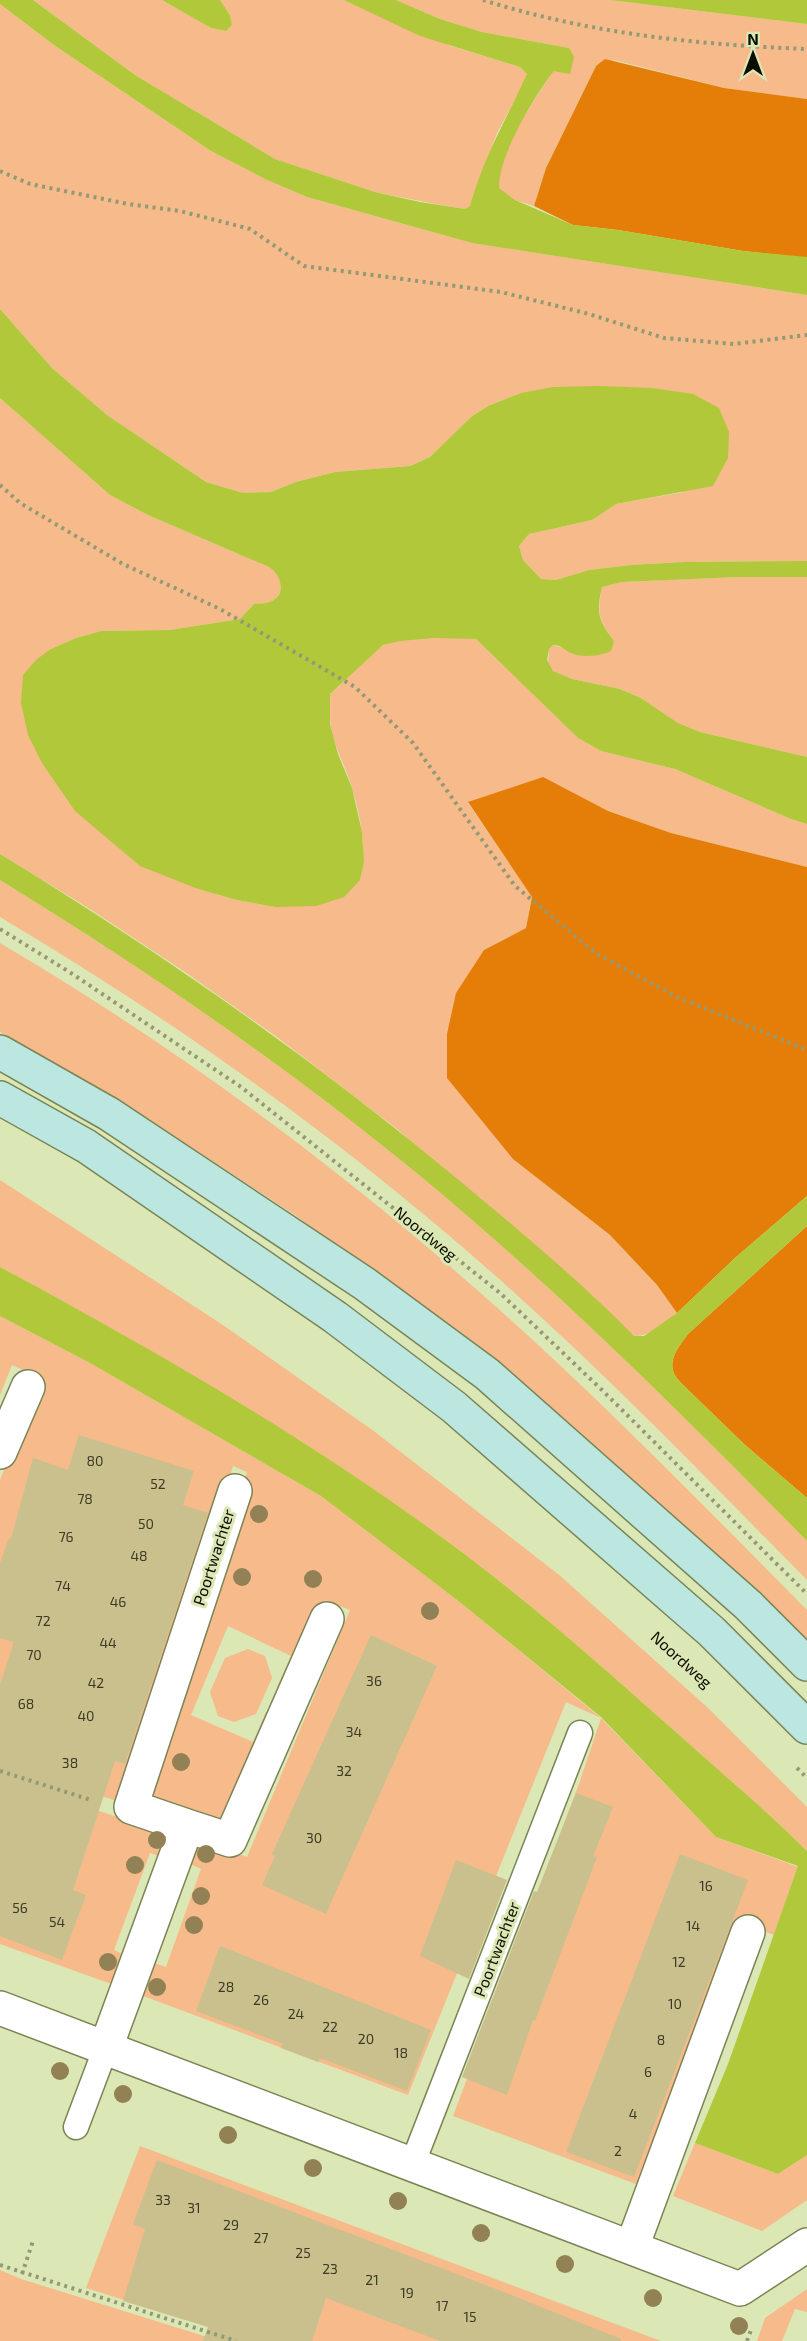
<svg xmlns="http://www.w3.org/2000/svg" width="807" height="2341" font-family="'Exo 2',sans-serif">
  <style>
    .green { fill: #f6ba8b }
    .forest { fill: #e57e08 }
    .water { fill: #b1c83a }
    .building { fill: #cac08d }
    .lines { fill: none; stroke-linecap: round; stroke-linejoin: round }
    .lane-casing { stroke: #7a8455; stroke-width: 27 }
    .street-casing { stroke: #7a8455; stroke-width: 36 }
    .secondary-casing { stroke: #7a8455; stroke-width: 36 }
    .path { stroke: #929a75; stroke-width: 4; stroke-dasharray: 3 4.5; stroke-linecap: butt }
    .lane { stroke: #fff; stroke-width: 24 }
    .street { stroke: #fff; stroke-width: 33 }
    .secondary { stroke: #bbe7e0; stroke-width: 33 }
    .tree { fill: #928155 }
    .labels { text-anchor: middle; dominant-baseline: central; stroke-width: 6; stroke-linejoin: round; paint-order: stroke }
    .number-label { font-size: 14px; fill: #3b3a24 }
    .street-label { font-size: 16px; fill: #0b0e01; stroke: #dbe7b4 }
  </style>
  <rect width="100%" height="100%" fill="#dbe7b4"/>
  <path class="green" d="M 33,0 L 162,0 L 211,28 L 226,31 L 232,25 L 230,15 L 220,0 L 344,0 L 451,46 L 520,67 L 528,75 L 497,133 L 470,206 L 465,209 L 446,206 L 375,192 L 275,159 L 135,75 Z
    M 396,0 L 610,0 L 807,24 L 807,99 L 724,88 L 614,60 L 596,66 L 546,168 L 534,206 L 515,200 L 498,188 C 498,145 546,84 569,48 L 482,32 L 440,19 Z
    M 0,4 L 54,45 L 211,151 L 265,179 L 307,197 L 472,243 L 807,295 L 807,561 L 684,562 L 631,565 L 589,570 L 556,580 L 541,579 L 523,560 L 519,546 L 529,534 L 592,520 L 616,504 L 684,492 L 521,393 L 488,406 L 471,417 L 430,457 L 409,466 L 335,472 L 296,482 L 271,492 L 243,493 L 206,482 L 107,415 L 52,368 L 0,309 Z
    M 0,398 L 110,495 L 148,515 L 269,567 C 281,574 288,597 269,602 C 265,604 259,603 254,604 L 240,619 L 170,630 L 101,631 L 76,638 L 51,649 L 198,889 L 237,900 L 275,907 L 360,880 C 367,851 361,817 352,788 C 346,767 335,749 331,727 C 329,716 330,705 330,694 C 347,681 366,655 382,646 C 402,634 453,638 476,639 L 578,738 L 601,751 L 675,769 L 791,819 L 807,824 L 807,867 L 671,833 L 608,811 L 468,803 L 532,896 L 526,928 L 484,950 L 513,1159 L 610,1235 L 657,1285 L 677,1313 C 663,1323 652,1336 634,1336 L 397,1129 L 277,1037 L 185,972 L 90,909 L 0,854 Z
    M 738,577 L 807,577 L 807,757 L 700,732 L 678,723 L 641,698 L 620,689 L 572,679 L 553,671 L 548,665 L 549,649 L 553,645 L 564,648 L 614,641 C 598,619 597,613 602,587 L 622,582 Z
    M 0,880 C 148,971 291,1069 425,1180 C 560,1292 684,1416 807,1541 L 807,1580 C 712,1484 618,1386 518,1296 C 359,1152 184,1026 0,917 Z
    M 0,943 C 192,1056 372,1192 536,1343 C 629,1429 718,1520 807,1610 L 807,1640 L 631,1479 L 450,1330 L 295,1215 L 191,1147 L 0,1032 Z
    M 0,1180 L 223,1325 L 375,1432 L 558,1574 L 707,1707 L 807,1807 L 807,1851 C 766,1810 720,1772 677,1733 C 597,1662 516,1590 429,1528 C 293,1430 147,1347 0,1267 Z
    M 0,1316 L 90,1363 L 321,1496 L 461,1603 L 601,1718 L 716,1837 L 798,1867 L 774,1935 L 736,1920 L 636,2184 L 453,2116 L 579,1784 L 601,1718 L 566,1702 L 408,2095 L 138,1994 L 151,1962 L 166,1967 L 201,1869 L 188,1863 L 198,1837 L 247,1857 L 350,1610 L 325,1600 L 286,1692 L 277,1687 L 291,1656 L 228,1626 L 191,1715 L 253,1742 L 266,1712 L 277,1717 L 227,1827 L 143,1797 L 247,1472 L 233,1466 L 127,1804 L 0,1765 L 0,1480 L 34,1394 L 39,1377 L 12,1365 L 0,1395 Z
    M 248,1649 L 265,1656 L 272,1678 L 256,1714 L 234,1722 L 218,1716 L 210,1692 L 225,1658 Z
    M 0,1780 L 172,1834 L 164,1858 L 150,1853 L 114,1950 L 127,1956 L 117,1986 L 0,1944 Z
    M 695,2143 L 778,2174 L 807,2155 L 807,2200 L 762,2231 L 673,2196 Z
    M 140,2146 L 661,2341 L 254,2341 L 86,2288 Z
    M 0,2270 L 21,2279 L 220,2341 L 0,2341 Z
    M 807,2289 L 807,2312 L 795,2309 L 782,2341 L 757,2341 L 765,2318 Z"/>
  <path class="forest" d="M 605,59 L 724,88 L 807,99 L 807,258 L 743,251 L 618,230 L 573,225 L 534,206 L 546,168 L 596,66 Z
    M 543,777 L 608,811 L 671,833 L 807,867 L 807,1196 L 735,1258 L 677,1313 L 657,1285 L 610,1235 L 513,1159 L 447,1078 L 447,1034 L 456,993 L 484,950 L 526,928 L 532,897 L 468,802 Z
    M 807,1226 L 807,1498 L 745,1445 L 680,1382 C 664,1365 676,1350 688,1334 Z"/>
  <path class="water" d="M 0,0 L 33,0 L 135,75 L 275,159 L 375,192 L 420,202 L 465,209 L 470,206 C 484,156 506,120 527,74 L 520,67 L 420,36 L 344,0 L 396,0 L 440,19 L 482,32 L 569,48 L 574,57 L 570,74 L 554,71 C 534,96 498,157 499,188 L 515,200 L 573,225 L 618,230 L 743,251 L 807,257 L 807,295 L 472,243 L 307,197 L 265,179 L 211,151 L 54,45 L 0,4 Z
    M 162,0 L 220,0 L 230,15 L 232,25 L 226,31 L 211,28 Z
    M 610,0 L 807,0 L 807,24 Z
    M 0,309 L 52,368 L 107,415 L 206,482 L 243,493 L 271,492 L 296,482 L 335,472 L 410,466 L 430,457 L 471,417 L 488,406 L 521,393 L 553,387 L 599,386 L 652,388 L 693,394 L 719,408 L 729,432 L 728,458 L 713,486 L 616,504 L 592,520 L 529,534 L 519,546 L 523,560 L 541,579 L 556,580 L 589,570 L 631,565 L 684,562 L 807,561 L 807,577 L 738,577 L 622,582 L 602,587 C 596,612 598,620 614,641 L 611,651 C 602,656 581,658 571,653 C 564,650 562,645 553,645 L 549,649 L 547,660 L 553,671 L 572,679 L 620,689 L 641,698 L 678,723 L 700,732 L 807,757 L 807,824 L 791,819 L 675,769 L 601,751 L 578,738 L 476,639 L 433,638 L 400,641 L 383,645 L 330,694 L 330,724 L 338,754 L 352,788 L 362,832 L 364,862 L 360,880 L 344,897 L 316,906 L 275,907 L 237,900 L 198,889 L 140,866 L 75,811 L 42,763 L 28,735 L 21,703 L 23,675 L 37,659 L 51,649 L 76,638 L 101,631 L 170,630 L 240,619 L 254,604 C 259,603 265,604 269,602 C 288,597 281,574 269,567 L 148,515 L 110,495 L 0,398 Z
    M 0,854 C 162,953 316,1061 461,1182 C 520,1231 580,1281 634,1336 L 644,1336 L 677,1313 L 735,1258 L 807,1196 L 807,1226 L 688,1334 C 676,1350 664,1365 680,1382 L 745,1445 L 807,1498 L 807,1541 C 684,1416 560,1292 425,1180 C 291,1069 148,971 0,880 Z
    M 0,1267 C 147,1346 293,1430 429,1528 C 516,1590 597,1662 677,1733 C 720,1772 766,1810 807,1851 L 807,2155 L 778,2174 L 695,2143 L 728,2064 L 798,1866 L 716,1837 L 601,1717 L 461,1603 L 321,1496 L 90,1363 L 0,1316 Z"/>
  <path class="building" d="M 79,1435 L 194,1471 L 183,1505 L 208,1513 L 125,1764 L 115,1761 L 73,1890 L 86,1895 L 62,1960 L 0,1936 L 0,1685 L 14,1642 L 0,1638 L 0,1563 L 9,1538 L 11,1539 L 33,1458 L 68,1470 Z
    M 371,1635 L 437,1666 L 326,1914 L 262,1885 L 275,1856 L 272,1854 Z
    M 576,1793 L 613,1807 L 593,1856 L 597,1857 L 535,2021 L 533,2020 L 507,2095 L 462,2077 L 534,1891 L 537,1892 Z
    M 680,1854 L 748,1880 L 634,2177 L 566,2152 Z
    M 456,1860 L 507,1880 L 469,1979 L 420,1956 Z
    M 220,1946 L 431,2030 L 407,2091 L 320,2058 L 318,2062 L 281,2048 L 283,2044 L 196,2011 Z
    M 157,2160 L 496,2289 L 621,2339 L 621,2341 L 440,2341 L 326,2298 L 312,2341 L 203,2341 L 208,2327 L 123,2301 L 145,2229 L 133,2224 Z"/>
  <g class="lines">
    <g class="lane-casing">
      <path id="lane" d="M 76,2127 L 105,2050
        M 412,2165 L 580,1733"/>
    </g>
    <g class="street-casing">
      <path id="street" d="M 0,1452 L 28,1387
        M 187,1826 L 131,1807 L 235,1491
        M 0,2008 L 740,2289 L 807,2245
        M 105,2050 L 187,1826 L 230,1840 L 327,1619
        M 632,2247 L 748,1932"/>
    </g>
    <g class="secondary-casing">
      <path id="secondary" d="M 0,1052 L 109,1114 L 365,1284 L 487,1374 L 748,1605 L 807,1664
        M 0,1098 L 86,1146 L 335,1317 L 454,1407 L 712,1632 L 807,1727"/>
    </g>
    <path class="path" d="M 483,0 C 587,33 698,45 807,49
      M 0,171 L 30,184 L 128,204 L 180,211 L 250,229 L 304,266 L 501,292 L 589,314 L 664,338 L 734,344 L 807,335
      M 0,485 L 20,503 L 123,564 L 220,609 L 355,687 L 413,743 L 515,886 L 597,954 L 677,997 L 807,1050
      M 0,929 L 71,973 L 241,1087 L 500,1293 L 602,1390 L 807,1594
      M 797,1768 L 807,1778
      M 0,1771 L 91,1800
      M 0,2265 L 236,2341
      M 22,2274 L 33,2241
      M 747,2341 L 751,2330"/>
    <use href="#lane" class="lane"/>
    <use href="#street" class="street"/>
    <use href="#secondary" class="secondary"/>
  </g>
  <g class="tree">
    <circle cx="259" cy="1514" r="9"/>
    <circle cx="242" cy="1577" r="9"/>
    <circle cx="313" cy="1579" r="9"/>
    <circle cx="430" cy="1611" r="9"/>
    <circle cx="181" cy="1762" r="9"/>
    <circle cx="157" cy="1840" r="9"/>
    <circle cx="206" cy="1854" r="9"/>
    <circle cx="135" cy="1865" r="9"/>
    <circle cx="201" cy="1896" r="9"/>
    <circle cx="194" cy="1925" r="9"/>
    <circle cx="108" cy="1962" r="9"/>
    <circle cx="157" cy="1987" r="9"/>
    <circle cx="60" cy="2071" r="9"/>
    <circle cx="123" cy="2094" r="9"/>
    <circle cx="228" cy="2135" r="9"/>
    <circle cx="313" cy="2168" r="9"/>
    <circle cx="398" cy="2201" r="9"/>
    <circle cx="481" cy="2233" r="9"/>
    <circle cx="565" cy="2264" r="9"/>
    <circle cx="653" cy="2298" r="9"/>
    <circle cx="739" cy="2326" r="9"/>
  </g>
  <g class="labels">
    <g class="number-label">
      <text x="95" y="1460">80</text>
      <text x="158" y="1483">52</text>
      <text x="85" y="1498">78</text>
      <text x="146" y="1523">50</text>
      <text x="66" y="1536">76</text>
      <text x="139" y="1555">48</text>
      <text x="63" y="1585">74</text>
      <text x="118" y="1601">46</text>
      <text x="43" y="1620">72</text>
      <text x="108" y="1642">44</text>
      <text x="34" y="1654">70</text>
      <text x="374" y="1680">36</text>
      <text x="96" y="1682">42</text>
      <text x="26" y="1703">68</text>
      <text x="86" y="1715">40</text>
      <text x="354" y="1731">34</text>
      <text x="70" y="1762">38</text>
      <text x="344" y="1770">32</text>
      <text x="314" y="1837">30</text>
      <text x="706" y="1885">16</text>
      <text x="20" y="1907">56</text>
      <text x="57" y="1921">54</text>
      <text x="693" y="1925">14</text>
      <text x="679" y="1961">12</text>
      <text x="226" y="1986">28</text>
      <text x="261" y="1999">26</text>
      <text x="675" y="2003">10</text>
      <text x="296" y="2013">24</text>
      <text x="330" y="2026">22</text>
      <text x="366" y="2038">20</text>
      <text x="661" y="2039">8</text>
      <text x="401" y="2052">18</text>
      <text x="648" y="2071">6</text>
      <text x="633" y="2113">4</text>
      <text x="618" y="2150">2</text>
      <text x="163" y="2199">33</text>
      <text x="194" y="2207">31</text>
      <text x="231" y="2224">29</text>
      <text x="261" y="2237">27</text>
      <text x="303" y="2252">25</text>
      <text x="330" y="2268">23</text>
      <text x="372" y="2279">21</text>
      <text x="407" y="2292">19</text>
      <text x="442" y="2305">17</text>
      <text x="470" y="2316">15</text>
    </g>
    <g class="street-label">
      <text transform="translate(426 1233) rotate(39)">Noordweg</text>
      <text transform="translate(213 1557) rotate(-72)">Poortwachter</text>
      <text transform="translate(682 1659) rotate(42)">Noordweg</text>
      <text transform="translate(496 1949) rotate(-69)">Poortwachter</text>
    </g>
  </g>
  <g transform="translate(753 54)" stroke="#dbe7b4" stroke-width="4.5" paint-order="stroke">
  <path d="M0-4.5L10 22L0 15L-10 22Z" fill="#0b0e01"/>
  <text y="-9" font-size="16" font-weight="bold" text-anchor="middle" fill="#0b0e01">N</text>
  </g>
</svg>
